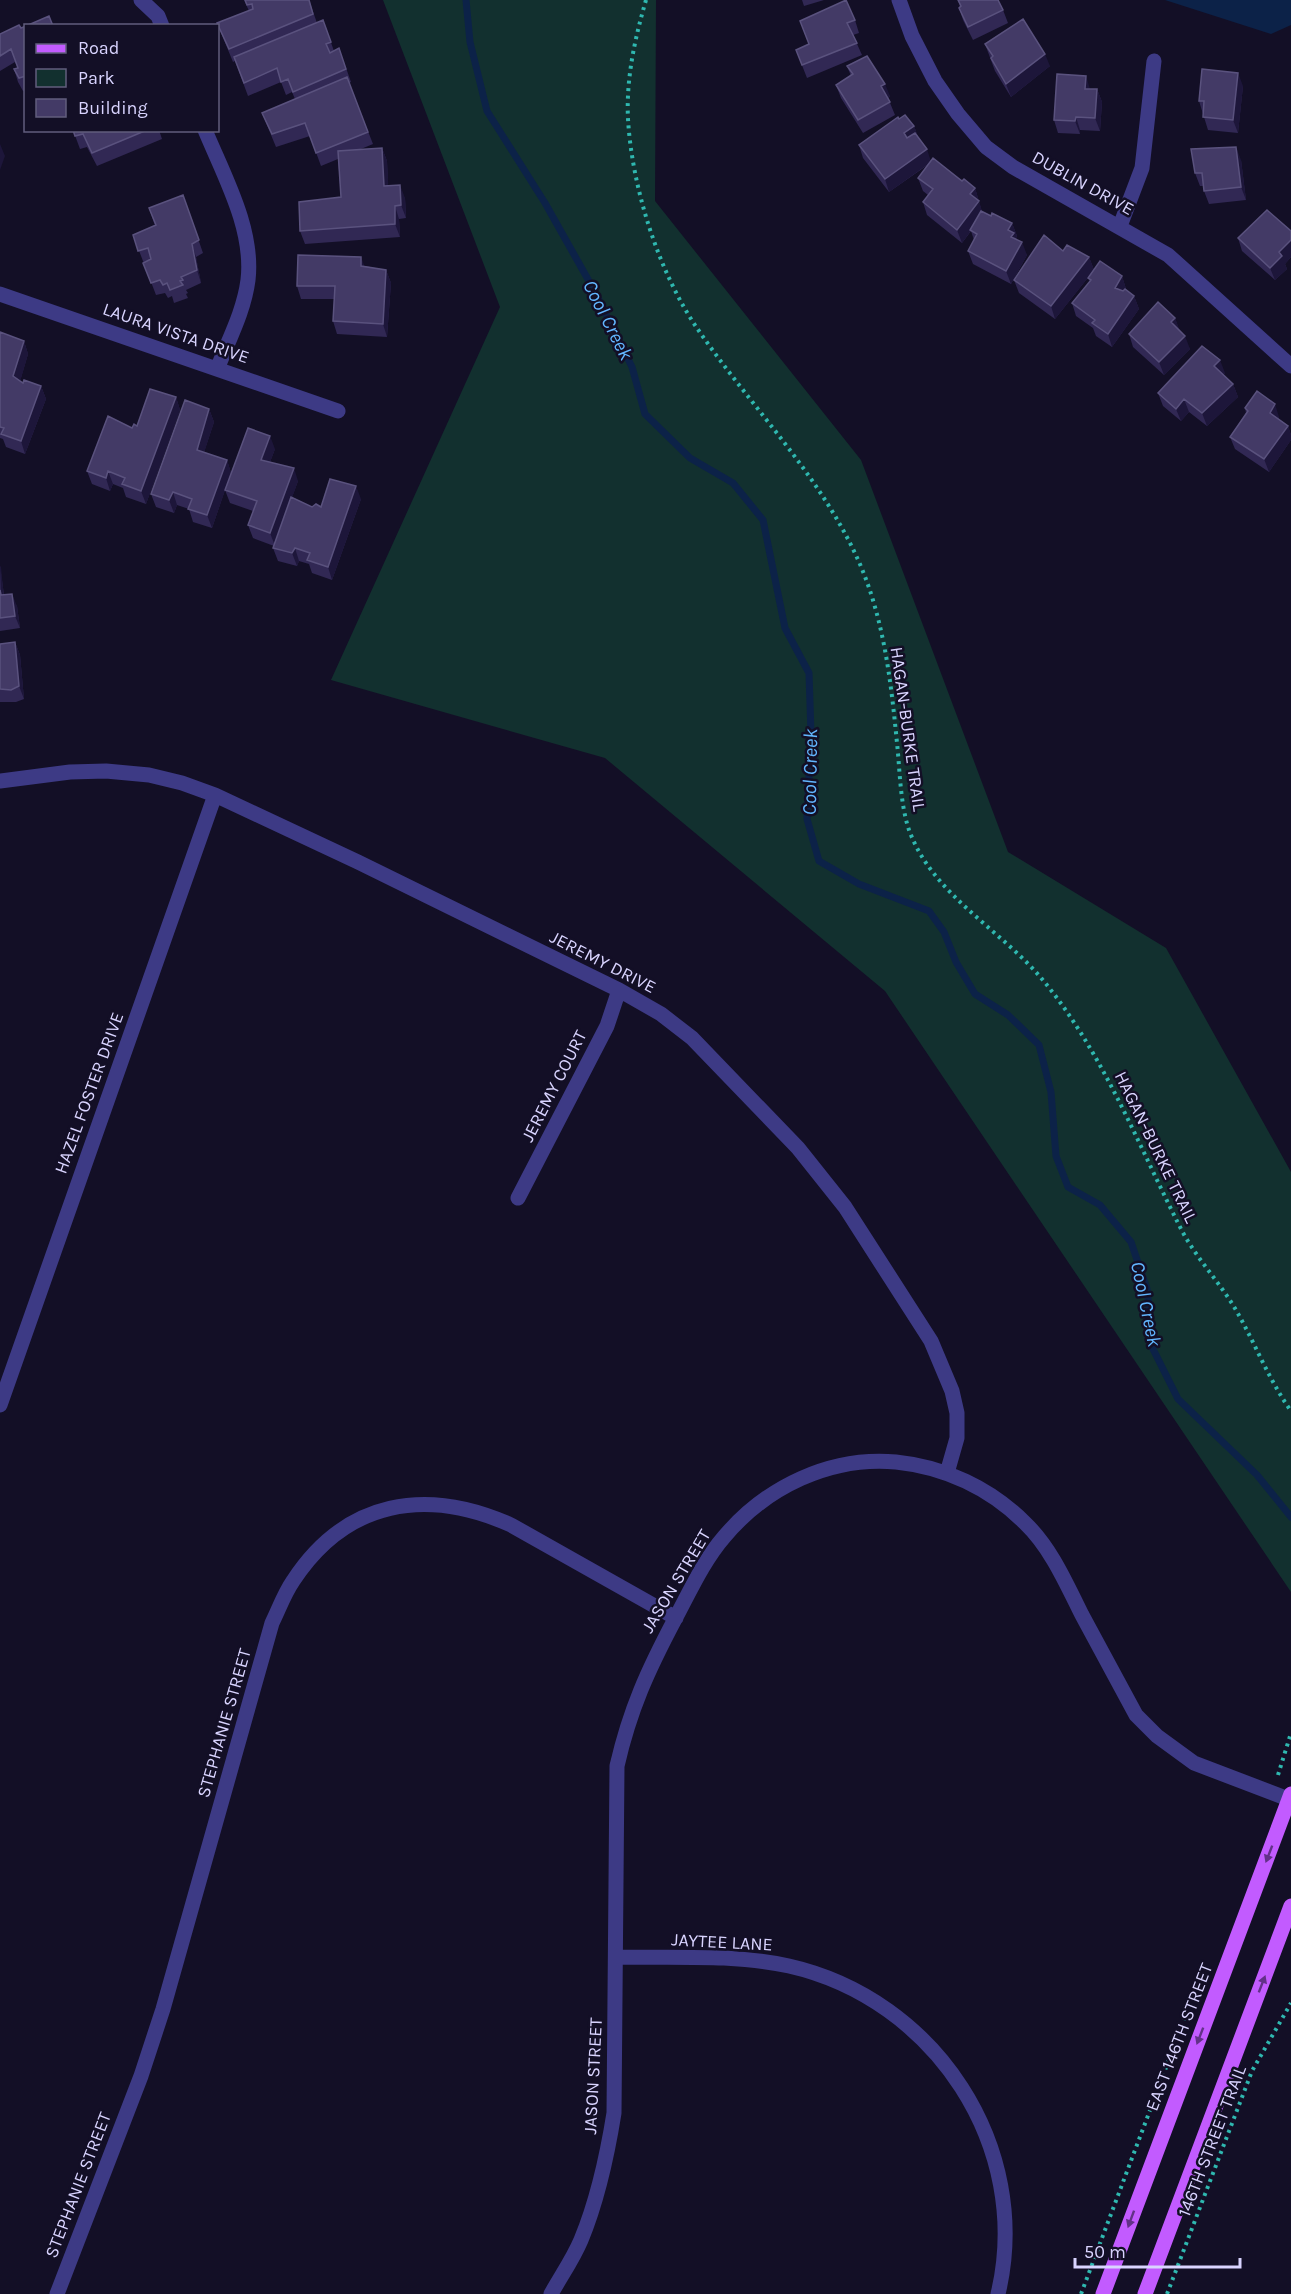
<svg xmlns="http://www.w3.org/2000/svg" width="1291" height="2294" font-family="Karla,sans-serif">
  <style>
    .green { fill: #12302f }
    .water { fill: #0c2248 }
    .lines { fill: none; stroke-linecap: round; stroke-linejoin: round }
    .stream { stroke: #0c2248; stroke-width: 7 }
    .path { stroke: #2fb8b0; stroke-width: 4; stroke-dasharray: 3 4.5; stroke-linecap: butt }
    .minor { stroke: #3d3a85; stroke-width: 15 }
    .primary { stroke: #c25bff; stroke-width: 15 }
    .wall { fill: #312854 }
    .shaded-wall { fill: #1d163a }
    .building { fill: #433a66; stroke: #5a527e; stroke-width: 1.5 }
    .oneway { fill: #623188 }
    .labels { text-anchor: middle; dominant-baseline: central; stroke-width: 5; stroke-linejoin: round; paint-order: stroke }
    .street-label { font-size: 18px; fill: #d9d4ff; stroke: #130f26 }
    .water-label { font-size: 20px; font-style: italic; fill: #62b6ff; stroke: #130f26 }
  </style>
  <rect width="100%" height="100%" fill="#130f26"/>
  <path class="green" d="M 383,0 L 656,0 L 655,201 L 861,460 L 1008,852 L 1166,948 L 1291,1172 L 1291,1592 L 885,991 L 605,758 L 331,680 L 500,307 Z"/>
  <path class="water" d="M 1165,0 L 1291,0 L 1291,25 L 1271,34 Z"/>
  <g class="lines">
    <path class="stream" d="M 466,0 L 470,42 L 487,111 L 545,203 L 594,290 L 632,367 L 645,414 L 690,458 L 733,483 L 763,520 L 785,628 L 809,673 L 811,734 L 807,819 L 819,861 L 859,884 L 929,911 L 944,932 L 956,962 L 975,994 L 1008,1015 L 1039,1045 L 1051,1092 L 1056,1156 L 1068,1187 L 1100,1205 L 1131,1242 L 1147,1289 L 1153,1349 L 1178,1399 L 1257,1475 L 1291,1517"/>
    <path class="path" d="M 646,0 C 635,38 626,78 628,119 C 632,188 659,274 699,331 C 752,408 821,476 859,562 C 884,619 891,682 897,743 C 900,771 900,803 909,830 C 932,894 1001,930 1042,979 C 1102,1051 1137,1142 1179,1225 C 1193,1254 1216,1278 1233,1305 C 1254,1340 1267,1377 1291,1411
      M 1278,1775 L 1291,1733
      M 1081,2294 L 1191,2001
      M 1167,2294 L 1252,2071 L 1291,2003"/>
    <path class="minor" d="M 141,0 L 158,16 L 162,26
      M 899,0 L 912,36 L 935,81 L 958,114 L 986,147 L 1013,167 L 1168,255 L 1291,366
      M 205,130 C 224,176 254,229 248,280 C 244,311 229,339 218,367
      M 1120,226 L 1142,168 L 1154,61
      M 0,294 L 338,411
      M 0,781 L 70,772 L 106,771 L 149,775 L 182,783 L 215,795 L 358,862 L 619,990 L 661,1014 L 692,1038 L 798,1148 L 845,1207 L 931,1341 L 952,1391 L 957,1413 L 957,1438 L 947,1473
      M 518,1198 L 607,1026 L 619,990
      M 0,1405 L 215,795
      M 617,1957 C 673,1958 734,1954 789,1966 C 935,1999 1033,2147 998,2294
      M 57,2294 L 141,2076 L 163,2009 L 272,1623 C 279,1609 284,1594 293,1581 C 346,1500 426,1487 511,1525 L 676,1618
      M 551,2294 C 561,2276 573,2259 581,2240 C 598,2199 607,2157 614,2113 L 617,1766 C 630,1709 648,1670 675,1619 C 690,1591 704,1560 724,1537 C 766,1487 830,1456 896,1462 C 945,1467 990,1488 1025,1523 C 1051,1548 1066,1583 1082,1615 C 1100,1648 1118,1682 1136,1715 L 1157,1736 L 1194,1763 L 1291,1800"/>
    <path class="primary" d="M 1103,2294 L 1291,1794
      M 1145,2294 L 1291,1906"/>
  </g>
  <path class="wall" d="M 244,0 L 309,0 L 317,23 L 323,20 L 334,51 L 339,48 L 351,82 L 349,83 L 373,144 L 361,149 L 382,148 L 387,161 L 388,186 L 405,198 L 406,218 L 399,219 L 400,237 L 305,244 L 300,231 L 341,197 L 338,159 L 321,166 L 310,136 L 276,147 L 262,113 L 295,99 L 292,92 L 286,95 L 281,82 L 248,96 L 235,61 L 233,62 L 217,23 L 249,11 Z
    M 802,0 L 824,0 L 804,6 Z
    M 958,0 L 1003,10 L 1008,23 L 973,40 L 963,20 L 959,8 L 960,7 Z
    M 855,20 L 859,33 L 853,35 L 862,55 L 807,78 L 796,50 L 809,44 L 800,21 Z
    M 26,26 L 26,91 L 23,91 L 18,82 L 14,69 L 18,68 L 15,62 L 0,71 L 0,34 Z
    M 985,44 L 1050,66 L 1011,97 L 995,71 Z
    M 847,66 L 890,96 L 888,98 L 895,115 L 863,133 L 841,98 L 836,85 L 851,76 Z
    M 1243,86 L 1238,133 L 1208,130 L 1199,101 Z
    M 1090,89 L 1097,89 L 1102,102 L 1100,131 L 1080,130 L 1080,134 L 1058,133 L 1054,120 Z
    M 899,119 L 914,126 L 918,137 L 931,161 L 975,188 L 982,212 L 991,216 L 1012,223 L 1017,236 L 1016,238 L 1016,239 L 1027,255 L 1011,284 L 973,264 L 968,251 L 974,240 L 971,231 L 962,243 L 927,215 L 923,202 L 928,195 L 923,191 L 918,178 L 929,164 L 889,192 L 863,158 L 859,145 Z
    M 73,130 L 159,130 L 162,139 L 97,166 L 87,147 L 80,149 Z
    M 1241,160 L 1246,200 L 1209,204 L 1204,191 L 1204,186 L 1200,186 L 1195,173 Z
    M 183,195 L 203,253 L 196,257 L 201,283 L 186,290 L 188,293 L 186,294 L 188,298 L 174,303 L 172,296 L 168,298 L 165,293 L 156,295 L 133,235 L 155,226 L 149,208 Z
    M 1291,231 L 1291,257 L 1285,264 L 1287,269 L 1275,280 L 1242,251 L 1238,238 Z
    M 1089,257 L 1094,270 L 1055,319 L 1019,293 L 1014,280 Z
    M 365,266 L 386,270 L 391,283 L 387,337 L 337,334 L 333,321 L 334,299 L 301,299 L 297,286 Z
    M 1122,276 L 1126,289 L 1126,290 L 1134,296 L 1139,309 L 1112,347 L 1096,336 L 1093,328 L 1076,316 L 1072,303 L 1090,282 L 1088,278 Z
    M 1175,318 L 1179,330 L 1190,349 L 1164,375 L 1133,347 L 1129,334 Z
    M 0,332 L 24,341 L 28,354 L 20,381 L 23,383 L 41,386 L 46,399 L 25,454 L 6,447 L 3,439 L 0,438 Z
    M 1225,373 L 1223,375 L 1233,384 L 1238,397 L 1207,426 L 1189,412 L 1181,421 L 1163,406 L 1158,393 Z
    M 176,397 L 180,410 L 146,504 L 126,497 L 123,488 L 113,484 L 110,491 L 92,484 L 87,471 L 132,428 L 137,426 Z
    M 1245,408 L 1279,417 L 1278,419 L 1288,426 L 1291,435 L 1291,440 L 1269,472 L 1235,449 L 1230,437 L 1246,413 Z
    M 209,409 L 214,422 L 204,452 L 227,460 L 231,473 L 275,449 L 270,462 L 298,481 L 292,497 L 312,507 L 321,507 L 361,499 L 332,580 L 312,573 L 309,564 L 299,561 L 297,566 L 278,561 L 273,548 L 274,546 L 253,538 L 248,525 L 253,511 L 230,503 L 225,490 L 212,528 L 193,522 L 189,509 L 177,505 L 174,513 L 156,507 L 151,494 Z
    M 0,566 L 4,595 L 17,606 L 20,628 L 0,631 Z
    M 15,642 L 20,655 L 24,699 L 16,702 L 0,702 L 0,644 Z"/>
  <path class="shaded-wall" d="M 1045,54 L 1050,66 L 1011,97 L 1006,84 Z
    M 1238,73 L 1243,86 L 1238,133 L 1233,120 Z
    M 1086,76 L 1090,89 L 1085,89 Z
    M 885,84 L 890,96 L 886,99 L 881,86 Z
    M 1097,89 L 1102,102 L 1100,131 L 1095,118 Z
    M 1076,117 L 1080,130 L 1080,134 L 1075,121 Z
    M 914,126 L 919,139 L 909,146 L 904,133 Z
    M 0,144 L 5,156 L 0,170 Z
    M 1236,147 L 1241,160 L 1246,200 L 1241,187 Z
    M 382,148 L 387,161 L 389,199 L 384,186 Z
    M 927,149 L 931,162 L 889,192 L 885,179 Z
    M 400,185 L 405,198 L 406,218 L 401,205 Z
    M 975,188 L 983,214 L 962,243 L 957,230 L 970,194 Z
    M 395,206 L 399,219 L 400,237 L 395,224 Z
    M 1012,223 L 1017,236 L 1016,238 L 1018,246 L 1013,242 L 1008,230 Z
    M 1291,240 L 1291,257 L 1285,264 L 1287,269 L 1275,280 L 1270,268 L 1279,252 Z
    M 1022,242 L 1027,255 L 1011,284 L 1006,271 Z
    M 192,244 L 196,257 L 201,283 L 197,270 Z
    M 361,257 L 366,270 L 361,266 Z
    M 1089,257 L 1094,270 L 1055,319 L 1051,306 Z
    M 386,270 L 391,283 L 387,337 L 383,324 Z
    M 1122,276 L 1126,289 L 1120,301 L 1115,288 Z
    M 1134,296 L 1139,309 L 1112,347 L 1108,334 Z
    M 1175,318 L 1180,331 L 1171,322 Z
    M 1185,336 L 1190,349 L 1164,375 L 1159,362 Z
    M 24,341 L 28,354 L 18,389 L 13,376 Z
    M 1220,360 L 1225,373 L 1219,379 L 1214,366 Z
    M 1233,384 L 1238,397 L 1207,426 L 1202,413 Z
    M 41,386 L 46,399 L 25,454 L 21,441 Z
    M 176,397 L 180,410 L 146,504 L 141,491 Z
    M 1184,399 L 1189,412 L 1181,421 L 1176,409 Z
    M 1275,404 L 1279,417 L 1274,426 L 1270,413 Z
    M 209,409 L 214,422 L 201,462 L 197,450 Z
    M 1288,426 L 1291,435 L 1291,440 L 1269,472 L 1264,459 Z
    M 270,436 L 275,449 L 266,473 L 261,460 Z
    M 227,460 L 231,473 L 212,528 L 207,515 Z
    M 294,468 L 298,481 L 275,546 L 270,533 Z
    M 108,471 L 113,484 L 110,491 L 106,478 Z
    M 356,486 L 361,499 L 332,580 L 328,567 Z
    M 173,492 L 177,505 L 174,513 L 169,500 Z
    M 295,548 L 299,561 L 297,566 L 292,553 Z
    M 0,566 L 1,567 L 5,608 L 1,595 Z
    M 12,594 L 17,606 L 20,628 L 15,616 Z
    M 15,642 L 20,655 L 24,699 L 19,686 Z"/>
  <path class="building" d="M 245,0 L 309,0 L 313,14 L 229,49 L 217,23 L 253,9 L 252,4 L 247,5 Z
    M 846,0 L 855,20 L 847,23 L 857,43 L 802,65 L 796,50 L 809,44 L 800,21 Z
    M 958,0 L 998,0 L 1003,10 L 968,27 L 959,8 L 961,6 Z
    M 49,16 L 53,26 L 26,26 Z
    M 1023,19 L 1045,54 L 1006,84 L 991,58 L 993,56 L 985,44 Z
    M 323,20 L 331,42 L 326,44 L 330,53 L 339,48 L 346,69 L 293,92 L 288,79 L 281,82 L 277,68 L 244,83 L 234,57 Z
    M 19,25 L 21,28 L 26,26 L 26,76 L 19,78 L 14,69 L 18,68 L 11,49 L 0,56 L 0,34 Z
    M 867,56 L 885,84 L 881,86 L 890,102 L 858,120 L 836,85 L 853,74 L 847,66 Z
    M 1202,69 L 1238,73 L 1233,120 L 1203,117 L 1204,101 L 1199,101 Z
    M 1057,74 L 1086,76 L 1085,89 L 1097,89 L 1095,118 L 1076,117 L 1075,121 L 1054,120 Z
    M 347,77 L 368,132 L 316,153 L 305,123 L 272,134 L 262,113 Z
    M 905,115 L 914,126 L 904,133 L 907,138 L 915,133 L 927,149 L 885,179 L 859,145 L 898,117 L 899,119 Z
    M 73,130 L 147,130 L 92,153 L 83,134 L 75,136 Z
    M 1236,147 L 1241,187 L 1204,191 L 1202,173 L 1195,173 L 1191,149 Z
    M 382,148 L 384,186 L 400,185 L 401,205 L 395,206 L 395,224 L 300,231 L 299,202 L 341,197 L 338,151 Z
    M 933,158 L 962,181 L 964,179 L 975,188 L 970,194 L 979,201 L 957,230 L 923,202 L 933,189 L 918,178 Z
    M 183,195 L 199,240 L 192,244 L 197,270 L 181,277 L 183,280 L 180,281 L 183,285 L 170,290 L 167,283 L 163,285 L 160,280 L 151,283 L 143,263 L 151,259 L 148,248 L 138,251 L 133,235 L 156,225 L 149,208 Z
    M 1267,210 L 1291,231 L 1291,240 L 1279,252 L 1282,256 L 1270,268 L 1238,238 Z
    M 981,211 L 991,216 L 992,213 L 1012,223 L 1008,230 L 1014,233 L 1011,237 L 1022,242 L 1006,271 L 968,251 L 977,234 L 970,230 Z
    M 1044,235 L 1063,251 L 1067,245 L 1089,257 L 1051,306 L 1014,280 Z
    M 298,255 L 361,257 L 361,266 L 386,270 L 383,324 L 333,321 L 335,286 L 297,286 Z
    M 1100,261 L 1122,276 L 1115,288 L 1123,291 L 1125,289 L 1134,296 L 1108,334 L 1092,323 L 1095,320 L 1072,303 L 1091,280 L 1088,278 Z
    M 1158,302 L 1175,318 L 1171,322 L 1185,336 L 1159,362 L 1129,334 Z
    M 0,332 L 24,341 L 13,376 L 23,383 L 24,380 L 41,386 L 21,441 L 1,434 L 4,428 L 0,427 Z
    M 1202,346 L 1220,360 L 1214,366 L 1233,384 L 1202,413 L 1184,399 L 1176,409 L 1158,393 Z
    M 150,389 L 176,397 L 141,491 L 122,484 L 125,478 L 108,471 L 106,478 L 87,471 L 108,416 L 132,428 L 134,424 L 137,426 Z
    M 1257,391 L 1275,404 L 1270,413 L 1288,426 L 1264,459 L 1230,437 L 1248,411 L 1245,408 Z
    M 185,400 L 209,409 L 197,450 L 227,460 L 207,515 L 188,509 L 192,499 L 173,492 L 169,500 L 151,494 Z
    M 248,428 L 270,436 L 261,460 L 294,468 L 270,533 L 248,525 L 257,501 L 225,490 Z
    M 330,479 L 356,486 L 328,567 L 307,560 L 310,553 L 295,548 L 292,553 L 273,548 L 291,497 L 312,507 L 316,504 L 321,507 Z
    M 0,590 L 1,595 L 12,594 L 15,616 L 0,618 Z
    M 15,642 L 19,686 L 11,690 L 0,689 L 0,644 Z"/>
  <defs><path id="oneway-solid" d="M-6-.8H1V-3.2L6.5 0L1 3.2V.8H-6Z" transform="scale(1.5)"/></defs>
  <g class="oneway">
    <use href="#oneway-solid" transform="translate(1269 1854) rotate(111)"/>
    <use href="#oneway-solid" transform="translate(1262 1984) rotate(-69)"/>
    <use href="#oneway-solid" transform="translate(1200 2036) rotate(111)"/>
    <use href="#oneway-solid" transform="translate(1131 2219) rotate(110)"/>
  </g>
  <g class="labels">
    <g class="street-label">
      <text transform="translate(1083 183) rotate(29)">DUBLIN DRIVE</text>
      <text transform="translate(176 333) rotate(19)">LAURA VISTA DRIVE</text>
      <text transform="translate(908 729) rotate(82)">HAGAN-BURKE TRAIL</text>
      <text transform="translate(603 962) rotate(27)">JEREMY DRIVE</text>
      <text transform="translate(554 1086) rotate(-63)">JEREMY COURT</text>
      <text transform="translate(89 1093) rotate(-70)">HAZEL FOSTER DRIVE</text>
      <text transform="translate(1156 1147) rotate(64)">HAGAN-BURKE TRAIL</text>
      <text transform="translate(676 1581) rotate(-59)">JASON STREET</text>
      <text transform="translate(224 1723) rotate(-74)">STEPHANIE STREET</text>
      <text transform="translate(722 1942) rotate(3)">JAYTEE LANE</text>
      <text transform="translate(1179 2037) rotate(-69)">EAST 146TH STREET</text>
      <text transform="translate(593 2076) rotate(-87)">JASON STREET</text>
      <text transform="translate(1212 2141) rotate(-69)">146TH STREET TRAIL</text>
      <text transform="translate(78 2185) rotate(-69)">STEPHANIE STREET</text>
    </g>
    <g class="water-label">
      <text transform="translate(608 320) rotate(63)">Cool Creek</text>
      <text transform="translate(810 772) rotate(-89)">Cool Creek</text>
      <text transform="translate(1146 1304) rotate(78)">Cool Creek</text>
    </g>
  </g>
  <rect x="24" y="24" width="195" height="108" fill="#130f26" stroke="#625e7d" stroke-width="1.5"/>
  <rect x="36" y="44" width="30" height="9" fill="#c25bff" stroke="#625e7d" stroke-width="1.5"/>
  <text x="78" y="54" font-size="18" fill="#d9d4ff">Road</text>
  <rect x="36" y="69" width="30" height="18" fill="#12302f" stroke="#625e7d" stroke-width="1.5"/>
  <text x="78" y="84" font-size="18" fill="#d9d4ff">Park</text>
  <rect x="36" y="99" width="30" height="18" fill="#433a66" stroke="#625e7d" stroke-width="1.5"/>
  <text x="78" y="114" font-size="18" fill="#d9d4ff">Building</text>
  <path d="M1075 2258v9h165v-9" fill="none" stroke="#d9d4ff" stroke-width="3"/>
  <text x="1084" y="2258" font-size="18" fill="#d9d4ff" stroke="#130f26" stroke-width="4.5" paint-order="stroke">50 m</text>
</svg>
